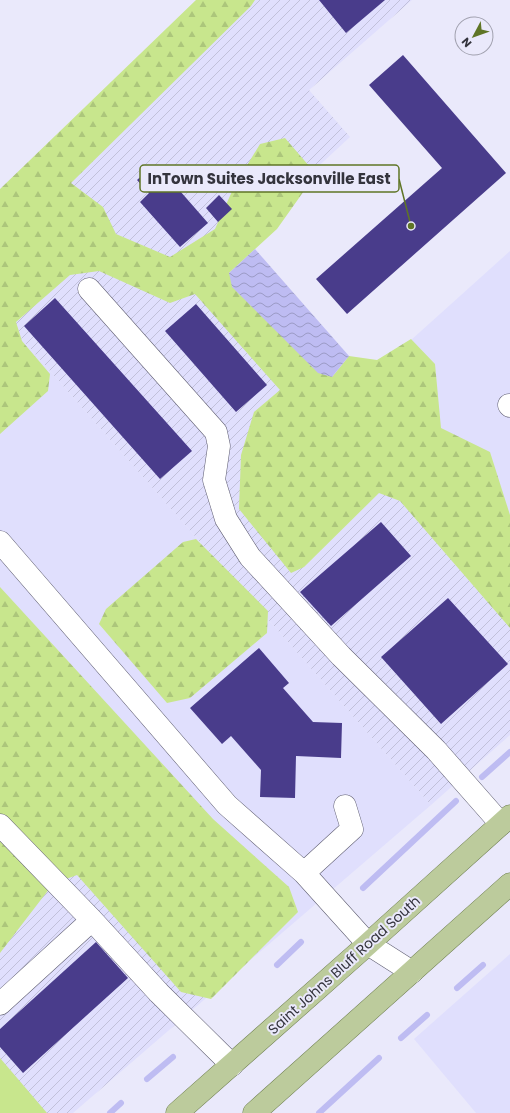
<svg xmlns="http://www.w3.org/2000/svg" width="510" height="1113" font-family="Poppins,sans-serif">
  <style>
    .built { fill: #e0dffd }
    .industrial { fill: url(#industrial-furrows) }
    .green { fill: #c8e68d }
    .forest { fill: url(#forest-firs) }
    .water { fill: url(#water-waves) }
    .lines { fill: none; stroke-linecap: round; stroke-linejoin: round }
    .stream { stroke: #bebcf2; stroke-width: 6 }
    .building { fill: #493c8b }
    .minor-casing { stroke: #605f72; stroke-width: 23 }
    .major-casing { stroke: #6f7f50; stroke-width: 23 }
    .minor { stroke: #fff; stroke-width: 22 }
    .major { stroke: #bccb9c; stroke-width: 22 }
    .labels { text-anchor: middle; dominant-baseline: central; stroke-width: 4; stroke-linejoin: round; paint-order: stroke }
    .street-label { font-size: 14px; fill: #34343d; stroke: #eae9fb }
    .leader { fill: none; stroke: #5f7526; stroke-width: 1.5 }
    .callout-dot { fill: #5f7526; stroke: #eae9fb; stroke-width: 1.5 }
    .callout { fill: #eae9fb; stroke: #5f7526; stroke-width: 1.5 }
    .callout-label { font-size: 15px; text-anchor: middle; font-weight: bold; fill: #34343d }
  </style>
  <defs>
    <pattern id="industrial-furrows" width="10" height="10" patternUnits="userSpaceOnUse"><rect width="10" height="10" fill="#e0dffd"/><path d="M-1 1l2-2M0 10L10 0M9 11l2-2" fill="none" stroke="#c1c0da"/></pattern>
    <pattern id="forest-firs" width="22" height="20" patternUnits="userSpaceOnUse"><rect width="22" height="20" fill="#c8e68d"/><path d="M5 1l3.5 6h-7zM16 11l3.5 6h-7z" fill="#acc67b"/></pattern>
    <pattern id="water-waves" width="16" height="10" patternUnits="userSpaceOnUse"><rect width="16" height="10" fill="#bebcf2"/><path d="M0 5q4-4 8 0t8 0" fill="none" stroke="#9b9ac5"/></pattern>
  </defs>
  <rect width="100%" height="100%" fill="#eae9fb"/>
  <path class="built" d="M 510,251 L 510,612 L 331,412 Z
    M 0,314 L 431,805 L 212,993 L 0,753 Z
    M 510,954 L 510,1113 L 476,1113 L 414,1039 Z"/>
  <path class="industrial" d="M 227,0 L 412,0 L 309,90 L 350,137 L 204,272 L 510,612 L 510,735 L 431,805 L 0,314 L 0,230 Z
    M 0,753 L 212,993 L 73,1113 L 0,1113 Z"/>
  <path class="green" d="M 0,1058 L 47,1113 L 0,1113 Z"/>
  <path class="forest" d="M 196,0 L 255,0 L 251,6 L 71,183 L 103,207 L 116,234 L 170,257 L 215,229 L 234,187 L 260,144 L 285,138 L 316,174 L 277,229 L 229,273 L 332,377 L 349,356 L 377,360 L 411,339 L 435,364 L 441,428 L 490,452 L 510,515 L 510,628 L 400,501 L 379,493 L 304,567 L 291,573 L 239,509 L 241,455 L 254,412 L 280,390 L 195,294 L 170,303 L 99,271 L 70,275 L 16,322 L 22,341 L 50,374 L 48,391 L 0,434 L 0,189 Z
    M 196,539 L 268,611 L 267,633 L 190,698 L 167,703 L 99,624 L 106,609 L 183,542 Z
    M 0,587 L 213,819 L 289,887 L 298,912 L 211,999 L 181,992 L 77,875 L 53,884 L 0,953 Z"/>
  <path class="water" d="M 255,249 L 349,356 L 332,377 L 318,373 L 232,287 L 229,273 Z"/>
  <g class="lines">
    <path class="stream" d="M 482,777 L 510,752
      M 363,888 L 456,801
      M 277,965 L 301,942
      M 457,988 L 483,965
      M 401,1038 L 427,1015
      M 147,1079 L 173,1057
      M 110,1113 L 121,1103
      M 319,1113 L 379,1058"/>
  </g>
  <path class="building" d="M 319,0 L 385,0 L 346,33 Z
    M 403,55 L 506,173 L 347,314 L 316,279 L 442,168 L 369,85 Z
    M 159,167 L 208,223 L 180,247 L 140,202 L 149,193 L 137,180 L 149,169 L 152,173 Z
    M 219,195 L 232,209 L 218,222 L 206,208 Z
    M 55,298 L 192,451 L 160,479 L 24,326 Z
    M 196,304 L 267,385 L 236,412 L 165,331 Z
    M 381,522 L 411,556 L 331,626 L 300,592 Z
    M 448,598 L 508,664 L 441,724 L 381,657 Z
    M 259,648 L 289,683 L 283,688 L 313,722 L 342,723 L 341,758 L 296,756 L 295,798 L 260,797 L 261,770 L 231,736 L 222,744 L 190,708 Z
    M 96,942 L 128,978 L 23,1073 L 0,1047 L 0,1029 Z"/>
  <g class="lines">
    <g class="minor-casing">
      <path id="minor" d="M 89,289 L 216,432 L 219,446 L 214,480 L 226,519 L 250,557 L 341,656 L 436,750 L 501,824
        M 509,405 L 510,406
        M 0,542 L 227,805 L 304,873 L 368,944 L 412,972
        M 0,825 L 92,920
        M 304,873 L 352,829 L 345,806
        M 0,1004 L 92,920 L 159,993 L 232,1065"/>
    </g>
    <g class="major-casing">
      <path id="major" d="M 177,1113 L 368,944 L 510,816
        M 254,1113 L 510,884"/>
    </g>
    <use href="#minor" class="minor"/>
    <use href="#major" class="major"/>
  </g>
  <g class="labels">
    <g class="street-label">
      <text transform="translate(344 965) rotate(-42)">Saint Johns Bluff Road South</text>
    </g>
  </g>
  <path class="leader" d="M411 226L399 179"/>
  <circle class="callout-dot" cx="411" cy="226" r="4"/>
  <rect class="callout" x="140" y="165" width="259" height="27" rx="4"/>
  <g class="callout-label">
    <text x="269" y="184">InTown Suites Jacksonville East</text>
  </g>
  <g transform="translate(474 36) rotate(229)"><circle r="19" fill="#eae9fb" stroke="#a1a1af"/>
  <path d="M0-3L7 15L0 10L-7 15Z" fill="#5f7526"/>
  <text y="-6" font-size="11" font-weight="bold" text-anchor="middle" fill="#34343d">N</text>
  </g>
</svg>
